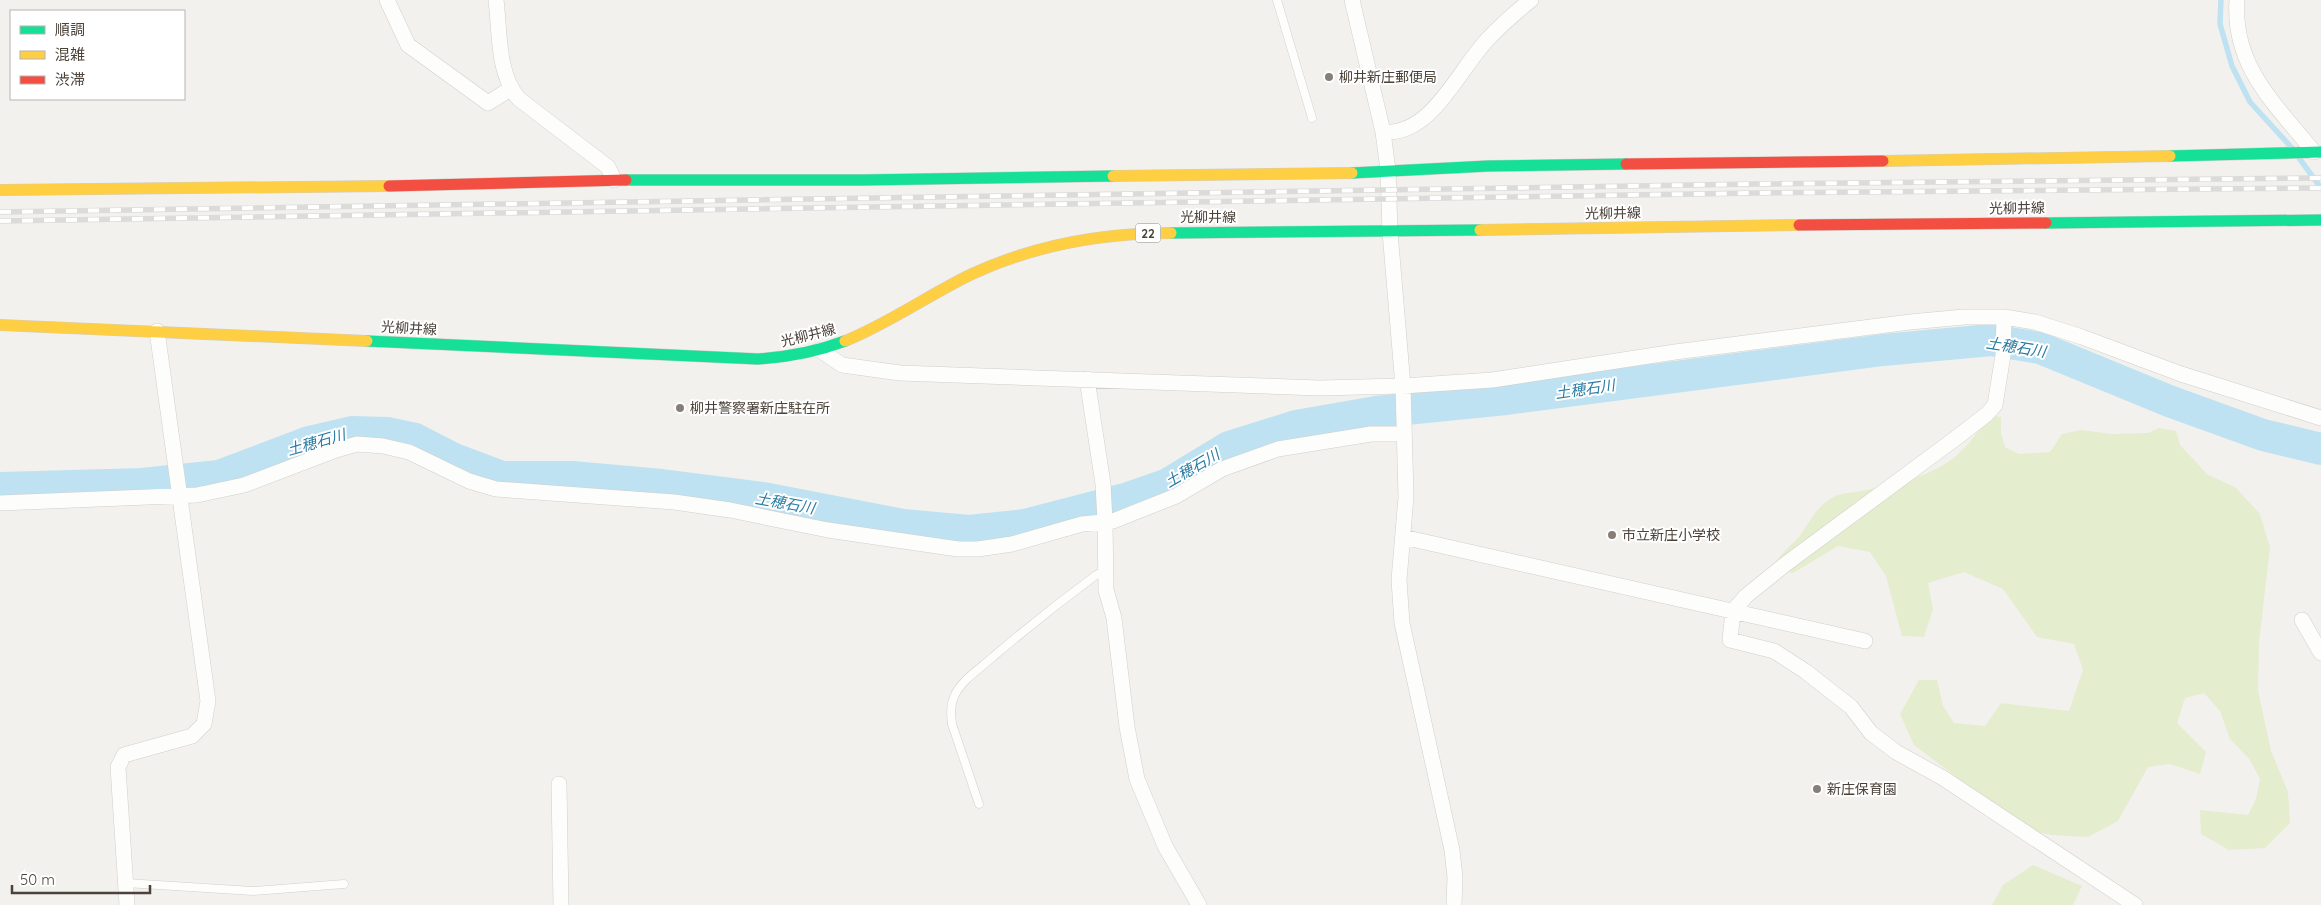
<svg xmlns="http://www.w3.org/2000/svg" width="2321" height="905" font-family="Quicksand,'Noto Sans JP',sans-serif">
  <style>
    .green { fill: #e4edce }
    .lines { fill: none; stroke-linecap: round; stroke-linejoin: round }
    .stream { stroke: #bee2f2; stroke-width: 5.5 }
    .river { stroke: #bee2f2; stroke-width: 32 }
    .lane-casing { stroke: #d1cfcb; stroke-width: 9 }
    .street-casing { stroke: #d1cfcb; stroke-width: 16 }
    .fast-casing { stroke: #d3cec5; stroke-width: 12 }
    .slow-casing { stroke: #d3cec5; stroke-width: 12 }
    .jam-casing { stroke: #d3cec5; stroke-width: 12 }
    .lane { stroke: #fdfdfc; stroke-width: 8 }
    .street { stroke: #fdfdfc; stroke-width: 15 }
    .fast { stroke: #16e098; stroke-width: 11 }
    .slow { stroke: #ffcf43; stroke-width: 11 }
    .jam { stroke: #f24e42; stroke-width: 11 }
    .rail-casing { stroke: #dbdbda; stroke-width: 5.5 }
    .rail { stroke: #fff; stroke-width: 4; stroke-dasharray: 11; stroke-linecap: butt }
    .poi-dot { fill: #867f78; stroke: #fff; stroke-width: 2 }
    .labels { text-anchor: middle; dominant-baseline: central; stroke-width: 4; stroke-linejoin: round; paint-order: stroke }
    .shield { fill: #fff; stroke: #817b74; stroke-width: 1 }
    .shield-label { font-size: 12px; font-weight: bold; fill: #4b4239 }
    .poi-label { font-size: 14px; fill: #4b4239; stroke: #fff; text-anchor: start }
    .street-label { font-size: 14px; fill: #4b4239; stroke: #fff }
    .water-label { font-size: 15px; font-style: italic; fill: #297ba2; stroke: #fff }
  </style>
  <rect width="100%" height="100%" fill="#f3f1ee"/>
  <path class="green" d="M 1988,415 L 2001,417 L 2001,433 L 2005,447 L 2019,454 L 2050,452 L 2062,434 L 2081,430 L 2112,434 L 2148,433 L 2159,428 L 2176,431 L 2180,445 L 2208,475 L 2235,487 L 2260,514 L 2270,548 L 2259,642 L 2258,690 L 2271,751 L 2288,792 L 2290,823 L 2265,848 L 2229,850 L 2201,834 L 2200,810 L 2248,815 L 2256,799 L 2260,779 L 2250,760 L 2230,739 L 2220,711 L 2204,693 L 2185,698 L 2177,723 L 2206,752 L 2200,774 L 2170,764 L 2148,767 L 2118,821 L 2088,837 L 2051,835 L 2037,832 L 1983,797 L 1914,745 L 1900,714 L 1919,680 L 1937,680 L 1943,706 L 1954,723 L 1985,726 L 2001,703 L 2069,711 L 2083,670 L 2074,644 L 2037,637 L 2003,589 L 1964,572 L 1928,583 L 1933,609 L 1924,637 L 1902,636 L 1886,576 L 1870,552 L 1838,546 L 1793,573 L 1772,569 C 1778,556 1786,550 1796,540 C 1808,527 1814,509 1830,499 C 1838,493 1856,492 1867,490 C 1925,477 1957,470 1988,415 Z
    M 2033,865 L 2082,886 L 2073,905 L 1992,905 L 2003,885 Z"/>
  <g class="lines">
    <path class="stream" d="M 2221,0 L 2220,24 L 2232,66 L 2250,102 L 2292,148
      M 2299,158 L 2321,188"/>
    <path class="river" d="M 0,488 L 142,484 L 219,476 L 309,442 L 352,432 L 387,433 L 415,439 L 454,459 L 502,477 L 572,477 L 662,485 L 763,498 L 903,525 L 969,531 L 1025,525 L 1125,499 L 1168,484 L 1229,447 L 1296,426 L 1376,412 L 1506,399 L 1883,350 L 1991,340 L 2040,348 L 2169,401 L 2263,435 L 2321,449"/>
    <g class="lane-casing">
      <path id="lane" d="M 1277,0 L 1312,118
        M 979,804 L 952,724 C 951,715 950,706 954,697 C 960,681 981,668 994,656 C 1027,628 1061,601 1096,575 L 1104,571
        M 126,883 L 253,891 L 344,884"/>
    </g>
    <g class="street-casing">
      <path id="street" d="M 387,0 L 408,45 L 488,103 L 510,89
        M 496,0 C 500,32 497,74 519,99 L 608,167 L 614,180
        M 1352,0 L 1383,132 L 1388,170 L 1390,232 L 1403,386 L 1406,497 L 1399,580 L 1402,623 L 1452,850 L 1455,877 L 1454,905
        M 2237,0 C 2232,66 2276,105 2314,152
        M 1383,132 C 1432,136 1458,70 1488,39 C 1501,25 1516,12 1531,0
        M 2004,317 L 2003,355 L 1995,405 L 1987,414 L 1956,438 L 1787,563 L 1746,596 L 1733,611 L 1730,640 L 1774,651 L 1805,671 L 1851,707 L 1871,733 L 1896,752 L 1943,778 L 2135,905
        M 820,350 L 842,365 L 900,373 L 1319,388 L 1403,386 L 1492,380 L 1675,352 L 1910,322 L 1964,317 L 2004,317 L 2035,322 L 2082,337 L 2181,374 L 2321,418
        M 1087,379 L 1103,484 L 1105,521 L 1106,590 L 1114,618 L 1127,727 L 1137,779 L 1165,846 L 1199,905
        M 0,503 L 197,495 L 244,485 L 336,450 L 357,444 L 383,446 L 409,452 L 469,481 L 496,489 L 674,502 L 730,510 L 828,530 L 958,549 L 978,549 L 1012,544 L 1082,524 L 1113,521 L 1176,496 L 1222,469 L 1278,449 L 1371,434 L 1404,434
        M 1403,537 L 1865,641
        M 2302,620 L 2321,653
        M 559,784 L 561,905
        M 127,905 L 118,767 L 124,755 L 192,736 L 204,724 L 208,701 L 157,331"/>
    </g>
    <g class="fast-casing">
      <path id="fast" d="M 2170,156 L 2321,152
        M 1352,173 L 1488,166 L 1626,164
        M 626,180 L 863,180 L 1113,176
        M 2046,223 L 2321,220
        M 1171,233 L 1480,230
        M 367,341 L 758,359 C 788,357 816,352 845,341"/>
    </g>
    <g class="slow-casing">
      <path id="slow" d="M 1883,161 L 2170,156
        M 1113,176 L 1352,173
        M 0,190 L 389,186
        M 1480,230 L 1799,225
        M 0,325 L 367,341
        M 845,341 C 888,324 930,294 972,274 C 1035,245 1103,233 1171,233"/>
    </g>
    <g class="jam-casing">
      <path id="jam" d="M 1626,164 L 1883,161
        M 389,186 L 626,180
        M 1799,225 L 2046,223"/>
    </g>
    <use href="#lane" class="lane"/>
    <use href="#street" class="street"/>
    <use href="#fast" class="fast"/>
    <use href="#slow" class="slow"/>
    <use href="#jam" class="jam"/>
    <g class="rail-casing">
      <path id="rail" d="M 0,212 L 1756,184 L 2321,178
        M 0,221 L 1755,193 L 2321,188"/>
    </g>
    <use href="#rail" class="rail"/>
  </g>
  <g class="poi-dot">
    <circle cx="1329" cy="77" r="5"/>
    <circle cx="680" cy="408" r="5"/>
    <circle cx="1612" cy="535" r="5"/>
    <circle cx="1817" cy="789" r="5"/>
  </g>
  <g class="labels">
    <rect class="shield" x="1135.5" y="223.5" width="25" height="19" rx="4"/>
    <g class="shield-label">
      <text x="1148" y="233">22</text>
    </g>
    <g class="poi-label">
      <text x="1339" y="77">柳井新庄郵便局</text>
      <text x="690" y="408">柳井警察署新庄駐在所</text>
      <text x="1622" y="535">市立新庄小学校</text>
      <text x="1827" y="789">新庄保育園</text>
    </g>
    <g class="street-label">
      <text transform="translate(2017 208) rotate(-1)">光柳井線</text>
      <text transform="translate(1613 213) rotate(-1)">光柳井線</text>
      <text x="1208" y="217">光柳井線</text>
      <text transform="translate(409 328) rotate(3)">光柳井線</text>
      <text transform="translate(808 335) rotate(-14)">光柳井線</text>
    </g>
    <g class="water-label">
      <text transform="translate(2016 347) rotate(9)">土穂石川</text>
      <text transform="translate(1585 389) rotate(-8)">土穂石川</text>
      <text transform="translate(316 442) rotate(-16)">土穂石川</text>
      <text transform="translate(1192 468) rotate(-30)">土穂石川</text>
      <text transform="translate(785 503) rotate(10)">土穂石川</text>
    </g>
  </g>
  <rect x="10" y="10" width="175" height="90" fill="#ffffff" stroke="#b7b3b0"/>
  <rect x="20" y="26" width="25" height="8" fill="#16e098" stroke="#b7b3b0"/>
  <text x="55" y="35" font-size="15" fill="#4b4239">順調</text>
  <rect x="20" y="51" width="25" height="8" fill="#ffcf43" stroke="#b7b3b0"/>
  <text x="55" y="60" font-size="15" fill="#4b4239">混雑</text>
  <rect x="20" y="76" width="25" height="8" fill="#f24e42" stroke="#b7b3b0"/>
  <text x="55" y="85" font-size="15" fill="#4b4239">渋滞</text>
  <path d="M12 885v8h138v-8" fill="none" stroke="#4b4239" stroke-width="2.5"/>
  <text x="20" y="885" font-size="15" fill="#4b4239" stroke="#ffffff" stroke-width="4" paint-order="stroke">50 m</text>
</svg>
